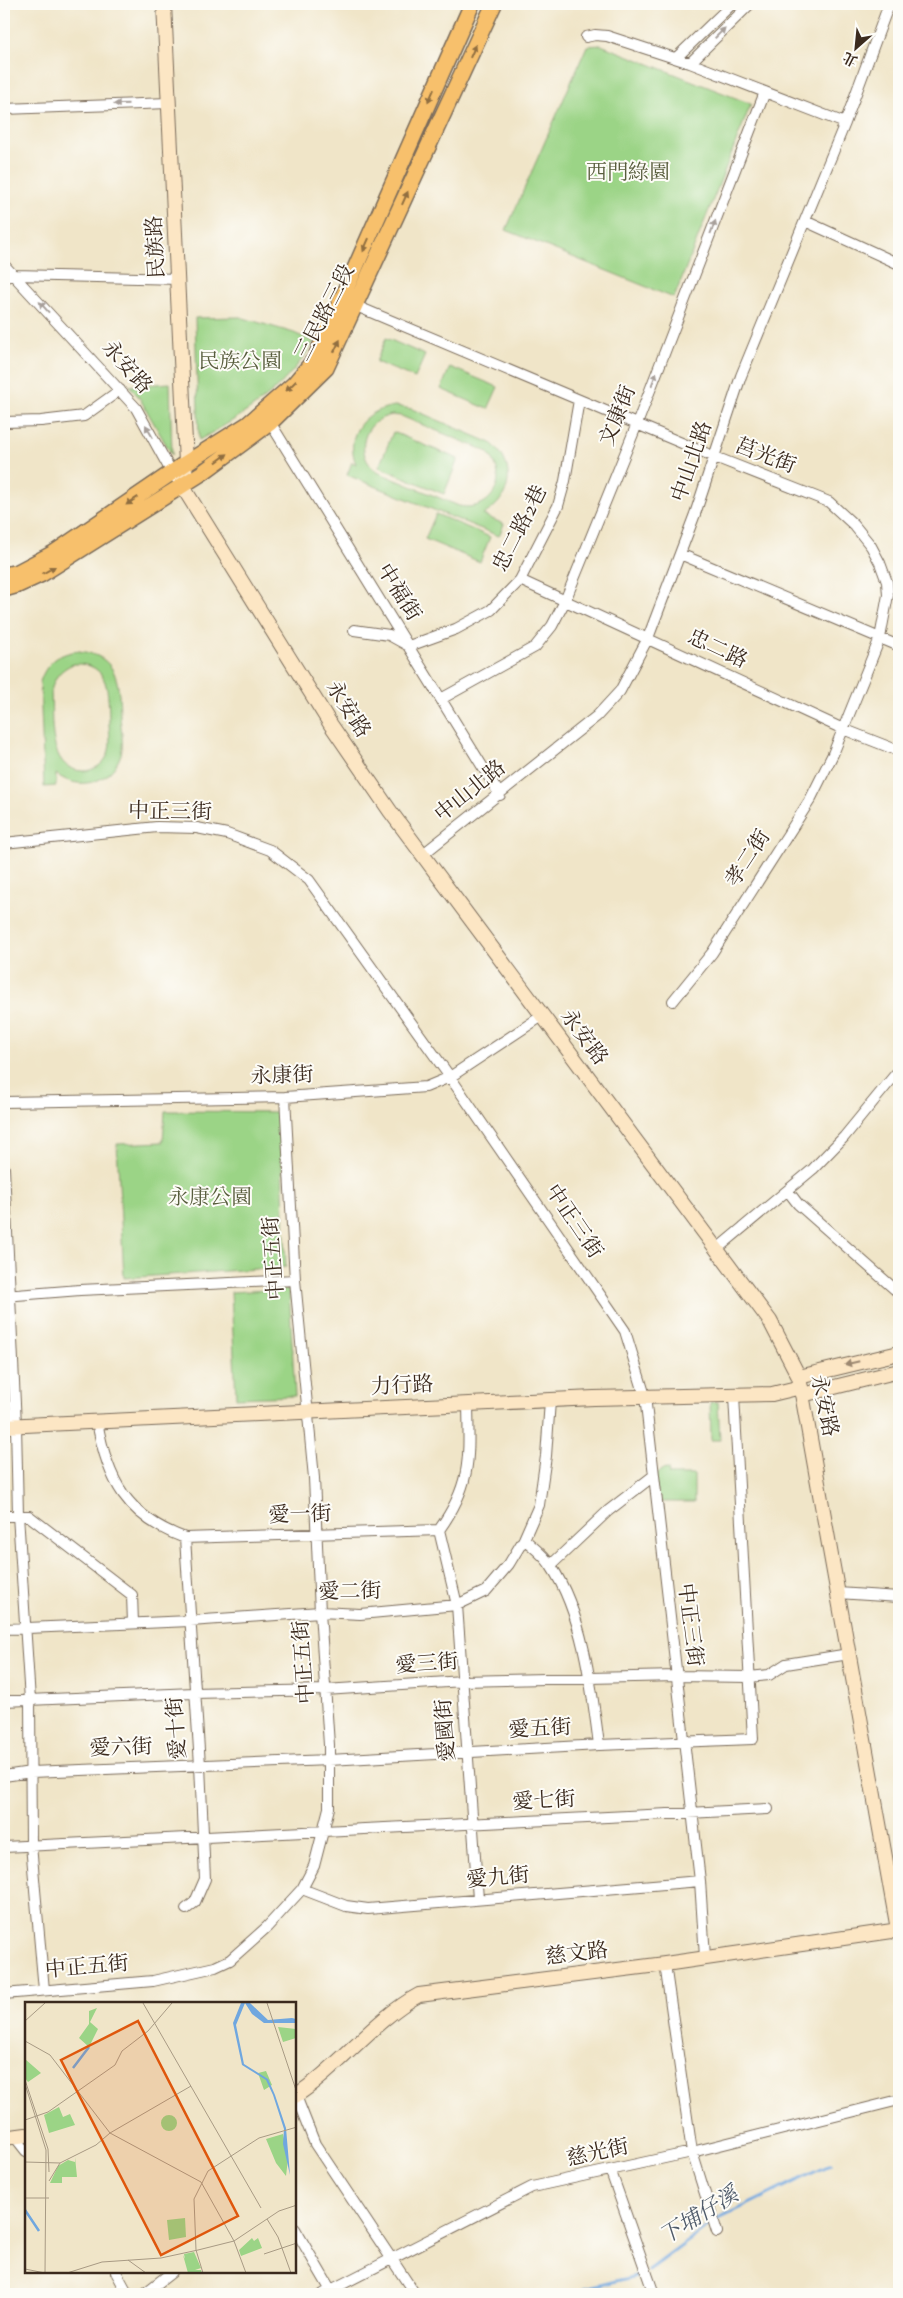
<svg xmlns="http://www.w3.org/2000/svg" width="903" height="2298" font-family="'Sorts Mill Goudy','Noto Serif TC',serif">
  <style>
    .green { fill: #9bd486; stroke: #6b7f52; fill-rule: evenodd }
    .lines { fill: none; stroke-linecap: round; stroke-linejoin: round }
    .stream { stroke: #70a7df; stroke-width: 3 }
    .street-casing { stroke: #7a6b5a; stroke-width: 12 }
    .secondary-casing { stroke: #7a6b5a; stroke-width: 16 }
    .primary-casing { stroke: #7a6b5a; stroke-width: 18 }
    .street { stroke: #fff; stroke-width: 10 }
    .secondary { stroke: #fce6c4; stroke-width: 14 }
    .primary { stroke: #f7c06c; stroke-width: 15 }
    .oneway { fill: #a79f9a }
    .oneway2 { fill: #906e41 }
    .oneway3 { fill: #9c8871 }
    .labels { text-anchor: middle; dominant-baseline: central; stroke-width: 4; stroke-linejoin: round; paint-order: stroke }
    .park-label { font-size: 21px; fill: #585d3d; stroke: #fdfcf7 }
    .street-label { font-size: 21px; fill: #3b2a1e; stroke: #fdfcf7 }
    .water-label { font-size: 22px; font-style: italic; fill: #505c6b; stroke: #fdfcf7 }
    .inset-river { fill: none; stroke: #70a7df; stroke-width: 2.5 }
    .inset-road { fill: none; stroke: #a89a84; stroke-width: 1 }
    .view { fill: #df570d; fill-opacity: 0.15; stroke: #df570d; stroke-width: 2.5 }
    .inset-edge { fill: none; stroke: #3b2a1e; stroke-width: 2.5 }
  </style>
  <rect width="100%" height="100%" fill="#fdfcf7"/>
  <filter id="ink" filterUnits="userSpaceOnUse"><feTurbulence type="fractalNoise" baseFrequency=".02" numOctaves="2"/><feDisplacementMap in="SourceGraphic" scale="10" xChannelSelector="R" yChannelSelector="G"/><feConvolveMatrix kernelMatrix="1 2 1 2 8 2 1 2 1" color-interpolation-filters="sRGB"/></filter>
  <filter id="wash" filterUnits="userSpaceOnUse"><feTurbulence type="fractalNoise" baseFrequency=".0096" numOctaves="4" result="noise"/><feDisplacementMap in="SourceGraphic" scale="20" xChannelSelector="R" yChannelSelector="G"/><feGaussianBlur stdDeviation="1.12" result="paint"/><feColorMatrix in="noise" values="0 0 0 0 0 0 0 0 0 0 0 0 0 0 0 0 0 1.4 0 .05"/><feComposite in="paint" operator="in"/></filter>
  <g filter="url(#wash)">
    <rect width="100%" height="100%" fill="#f0e5c8"/>
    <path class="green" d="M 601,45 L 751,104 L 674,298 L 506,230 L 587,46 Z
      M 240,317 L 294,333 L 314,342 C 282,392 249,412 199,440 L 195,318 Z
      M 386,338 L 425,355 L 415,378 L 376,362 Z
      M 450,367 L 498,387 L 488,409 L 441,389 Z
      M 170,383 L 172,455 L 140,399 L 130,386 Z
      M 395,406 L 412,409 L 491,443 C 517,465 513,498 483,515 L 504,524 L 499,536 L 347,475 L 352,462 L 356,464 C 344,434 365,410 395,406 ZM 392,415 L 401,416 L 486,451 C 511,475 494,513 459,506 L 377,472 C 353,454 363,420 392,415 Z
      M 393,432 L 458,459 L 444,494 L 379,467 Z
      M 436,514 L 490,537 L 480,562 L 425,539 Z
      M 79,651 C 119,656 119,683 120,716 C 121,728 124,744 121,754 C 112,783 79,792 56,774 L 56,786 L 44,787 L 40,682 C 46,663 58,653 79,651 ZM 73,664 C 111,662 108,694 109,722 C 109,732 112,746 107,756 C 103,765 93,771 83,771 C 46,770 53,717 51,692 C 54,677 60,670 73,664 Z
      M 165,1111 L 280,1112 L 286,1267 L 124,1278 L 117,1144 L 163,1142 Z
      M 289,1289 L 295,1396 L 236,1398 L 231,1292 Z
      M 710,1402 L 718,1402 L 720,1440 L 711,1440 Z
      M 668,1469 L 669,1475 L 694,1475 L 694,1502 L 658,1502 L 655,1476 L 661,1470 Z"/>
    <g class="lines">
      <path class="stream" d="M 649,2270 L 718,2219 L 831,2164
        M 584,2289 L 644,2274"/>
    </g>
  </g>
  <g filter="url(#ink)">
    <g class="lines">
      <g class="street-casing">
        <path id="street" d="M 586,37 L 595,35 L 607,36 L 690,63 L 845,123
          M 676,58 L 732,4
          M 690,63 L 750,4
          M 4,109 L 169,103
          M 805,221 L 899,264
          M 4,265 L 136,408 L 172,473 L 183,487
          M 4,277 L 15,275 L 179,279
          M 349,303 L 715,457 L 829,502 L 854,525 L 871,546 L 880,563 L 887,582 L 888,595 L 880,638 L 833,754 L 810,800 L 712,953 L 673,1001
          M 268,419 L 500,795
          M 4,422 L 41,421 L 84,416 L 120,390
          M 680,554 L 899,646
          M 520,580 L 843,729 L 899,751
          M 354,630 L 389,635 L 409,646 L 456,629 L 491,610 L 520,580 L 558,506 L 565,481 L 579,400
          M 441,699 L 535,647 L 552,626 L 565,601 L 637,424 L 765,92
          M 4,843 L 157,827 L 197,828 L 227,834 L 270,850 L 309,880 L 450,1077 L 625,1331 L 645,1396 L 700,1881 L 705,1957
          M 422,855 L 597,716 L 620,691 L 648,638 L 695,514 L 741,376 L 845,123 L 889,4
          M 4,1102 L 285,1097 L 426,1087 L 450,1077 L 542,1016
          M 4,1168 L 16,1425 L 18,1515 L 30,1700 L 31,1845 L 44,1990
          M 788,1191 L 798,1204 L 899,1293
          M 717,1249 L 813,1169 L 844,1137 L 899,1070
          M 4,1296 L 80,1290 L 295,1280
          M 97,1421 C 107,1480 127,1517 185,1538 L 439,1530 C 472,1484 469,1458 468,1404
          M 4,1516 L 29,1516 L 132,1595 L 133,1623
          M 439,1530 L 457,1605 L 478,1899
          M 185,1538 L 200,1765 L 205,1879 L 195,1902 L 186,1909
          M 524,1539 C 533,1547 545,1556 551,1566 C 583,1613 592,1690 599,1745
          M 551,1565 L 608,1511 L 652,1477
          M 838,1593 L 899,1597
          M 4,1629 L 190,1621 L 320,1612 L 360,1614 L 457,1605 L 486,1591 L 509,1564 L 524,1539 L 539,1505 L 546,1456 L 550,1401
          M 4,1701 L 194,1693 L 325,1690 L 463,1681 L 677,1676 L 749,1677 L 769,1675 L 786,1664 L 849,1654
          M 4,1776 L 31,1772 L 329,1760 L 599,1745 L 753,1739 L 734,1396
          M 4,1847 L 768,1809
          M 302,1889 L 346,1906 L 368,1909 L 700,1881
          M 665,1964 L 692,2152 L 717,2232
          M 4,1994 L 153,1981 L 215,1967 L 230,1960 L 267,1927 L 302,1889 L 314,1866 L 329,1808 L 329,1745 L 320,1612 L 314,1478 L 295,1280 L 285,1097
          M 296,2096 L 315,2144 L 415,2294
          M 15,2137 L 26,2151
          M 611,2172 L 654,2294
          M 295,2229 L 333,2294
          M 116,2272 L 128,2294
          M 144,2294 L 172,2272
          M 323,2294 L 532,2187 L 692,2152 L 899,2100"/>
      </g>
      <g class="secondary-casing">
        <path id="secondary" d="M 164,4 L 186,463 L 183,487 L 331,725 L 390,811 L 770,1321 L 799,1377 L 899,1935
          M 799,1377 L 899,1353
          M 802,1395 L 899,1371
          M 4,1426 L 594,1398 L 772,1394 L 801,1387
          M 295,2096 C 338,2069 375,2018 419,1995 L 665,1964 L 899,1930
          M 4,2138 L 26,2135"/>
      </g>
      <g class="primary-casing">
        <path id="primary" d="M 4,575 L 18,572 L 54,553 L 186,463 L 248,424 L 294,384 L 315,359 L 472,4
          M 4,589 L 18,585 L 42,574 L 202,473 L 270,423 L 326,368 L 494,4"/>
      </g>
      <use href="#street" class="street"/>
      <use href="#secondary" class="secondary"/>
      <use href="#primary" class="primary"/>
    </g>
    <defs><path id="oneway-solid" d="M-6-.8H1V-3.2L6.5 0L1 3.2V.8H-6Z" transform="scale(1.25)"/></defs>
    <g class="oneway">
      <use href="#oneway-solid" transform="translate(720 33) rotate(-45)"/>
      <use href="#oneway-solid" transform="translate(121 104) rotate(179)"/>
      <use href="#oneway-solid" transform="translate(713 227) rotate(-69)"/>
      <use href="#oneway-solid" transform="translate(44 307) rotate(-132)"/>
      <use href="#oneway-solid" transform="translate(654 379) rotate(-69)"/>
      <use href="#oneway-solid" transform="translate(149 431) rotate(-119)"/>
    </g>
    <g class="oneway2">
      <use href="#oneway-solid" transform="translate(473 51) rotate(-66)"/>
      <use href="#oneway-solid" transform="translate(431 96) rotate(114)"/>
      <use href="#oneway-solid" transform="translate(405 198) rotate(-66)"/>
      <use href="#oneway-solid" transform="translate(366 245) rotate(114)"/>
      <use href="#oneway-solid" transform="translate(337 346) rotate(-64)"/>
      <use href="#oneway-solid" transform="translate(291 386) rotate(135)"/>
      <use href="#oneway-solid" transform="translate(222 458) rotate(-36)"/>
      <use href="#oneway-solid" transform="translate(132 501) rotate(146)"/>
      <use href="#oneway-solid" transform="translate(49 570) rotate(-30)"/>
    </g>
    <use class="oneway3" href="#oneway-solid" transform="translate(852 1363) rotate(167)"/>
  </g>
  <g class="labels">
    <g class="park-label">
      <text x="628" y="174">西門綠園</text>
      <text x="240" y="363">民族公園</text>
      <text x="210" y="1199">永康公園</text>
    </g>
    <g class="street-label">
      <text transform="translate(157 247) rotate(-93)">民族路</text>
      <text transform="translate(326 313) rotate(-63)">三民路三段</text>
      <text transform="translate(126 368) rotate(48)">永安路</text>
      <text transform="translate(619 416) rotate(-68)">文康街</text>
      <text transform="translate(765 457) rotate(21)">莒光街</text>
      <text transform="translate(693 462) rotate(-71)">中山北路</text>
      <text transform="translate(521 529) rotate(-63)">忠二路2巷</text>
      <text transform="translate(398 593) rotate(58)">中福街</text>
      <text transform="translate(717 650) rotate(25)">忠二路</text>
      <text transform="translate(347 710) rotate(57)">永安路</text>
      <text transform="translate(471 792) rotate(-39)">中山北路</text>
      <text transform="translate(170 813) rotate(1)">中正三街</text>
      <text transform="translate(749 859) rotate(-57)">孝二街</text>
      <text transform="translate(583 1038) rotate(53)">永安路</text>
      <text transform="translate(282 1077) rotate(-2)">永康街</text>
      <text transform="translate(573 1222) rotate(56)">中正三街</text>
      <text transform="translate(275 1258) rotate(-94)">中正五街</text>
      <text transform="translate(402 1387) rotate(-3)">力行路</text>
      <text transform="translate(823 1406) rotate(78)">永安路</text>
      <text transform="translate(300 1516) rotate(-2)">愛一街</text>
      <text transform="translate(350 1593) rotate(-1)">愛二街</text>
      <text transform="translate(689 1625) rotate(83)">中正三街</text>
      <text transform="translate(305 1662) rotate(-94)">中正五街</text>
      <text transform="translate(427 1665) rotate(-4)">愛三街</text>
      <text transform="translate(178 1728) rotate(-94)">愛十街</text>
      <text transform="translate(447 1730) rotate(-94)">愛國街</text>
      <text transform="translate(540 1730) rotate(-3)">愛五街</text>
      <text transform="translate(121 1749) rotate(-2)">愛六街</text>
      <text transform="translate(544 1802) rotate(-3)">愛七街</text>
      <text transform="translate(498 1879) rotate(-5)">愛九街</text>
      <text transform="translate(577 1955) rotate(-7)">慈文路</text>
      <text transform="translate(87 1968) rotate(-5)">中正五街</text>
      <text transform="translate(598 2154) rotate(-12)">慈光街</text>
    </g>
    <g class="water-label">
      <text transform="translate(700 2217) rotate(-32)">下埔仔溪</text>
    </g>
  </g>
  <g transform="translate(25 2002)">
    <rect width="271" height="271" fill="#f0e5c8"/>
    <path d="M 72,6 L 65,20 L 73,27 L 64,45 L 54,36 L 64,22 L 64,9 ZM 253,25 L 271,27 L 271,36 L 258,40 ZM 0,57 L 16,71 L 3,80 L 0,76 ZM 241,69 L 247,83 L 239,88 L 233,71 ZM 34,105 L 38,115 L 45,112 L 50,123 L 24,131 L 19,113 ZM136 121a8 8 0 1 1 16 0a8 8 0 1 1-16 0ZM 258,132 L 263,157 L 261,174 L 251,161 L 241,137 ZM 50,155 L 52,175 L 37,175 L 37,181 L 25,181 L 33,164 L 43,158 L 50,160 ZM 160,216 L 161,235 L 144,238 L 142,218 ZM 227,236 L 229,239 L 233,236 L 237,246 L 216,254 L 214,248 ZM 169,250 L 176,266 L 170,268 L 176,268 L 177,271 L 163,271 L 158,253 L 160,257 L 159,252 Z" fill="#9bd486"/>
    <path d="M 216,1 L 220,1 L 211,23 L 219,62 L 243,77 L 250,93 L 261,126 L 265,173 L 258,142 L 259,127 L 248,93 L 241,78 L 217,63 L 208,21 ZM 220,1 L 225,1 L 243,18 L 267,16 L 271,17 L 271,21 L 239,21 L 227,12 Z" fill="#70a7df"/>
    <path class="inset-river" d="M 48,66 L 64,45M 0,208 L 14,229"/>
    <path class="inset-road" d="M 118,1 L 236,206M 242,1 L 272,91M 0,19 L 20,1M 0,39 L 25,53 L 85,131 L 176,180M 0,78 L 23,147 L 24,170M 0,82 L 21,148 L 20,271M 0,118 L 23,110 L 90,63 L 97,49 L 123,29 L 147,1M 85,131 L 166,84M 0,160 L 35,161 L 71,143 L 85,131M 24,179 L 35,161M 176,180 L 209,239 L 254,209 L 272,203M 0,196 L 24,196M 242,217 L 253,235 L 266,271M 173,248 L 209,239 L 221,271M 239,252 L 272,241M 103,258 L 121,271M 0,267 L 20,271M 42,271 L 77,260 L 136,256 L 173,248M 178,271 L 171,248 L 169,197 L 183,169 L 234,136 L 272,125"/>
    <path class="view" d="M 113,19 L 213,214 L 136,253 L 36,58 Z"/>
    <rect width="271" height="271" class="inset-edge"/>
  </g>
  <rect width="903" height="2298" fill="none" stroke="#fdfcf7" stroke-width="20"/>
  <g transform="translate(856 48) rotate(207)" stroke="#fdfcf7" stroke-width="4" paint-order="stroke">
  <path d="M0-4L9 19L0 12L-9 19Z" fill="#3b2a1e"/>
  <text y="-8" font-size="14" font-weight="bold" text-anchor="middle" fill="#3b2a1e">北</text>
  </g>
</svg>
